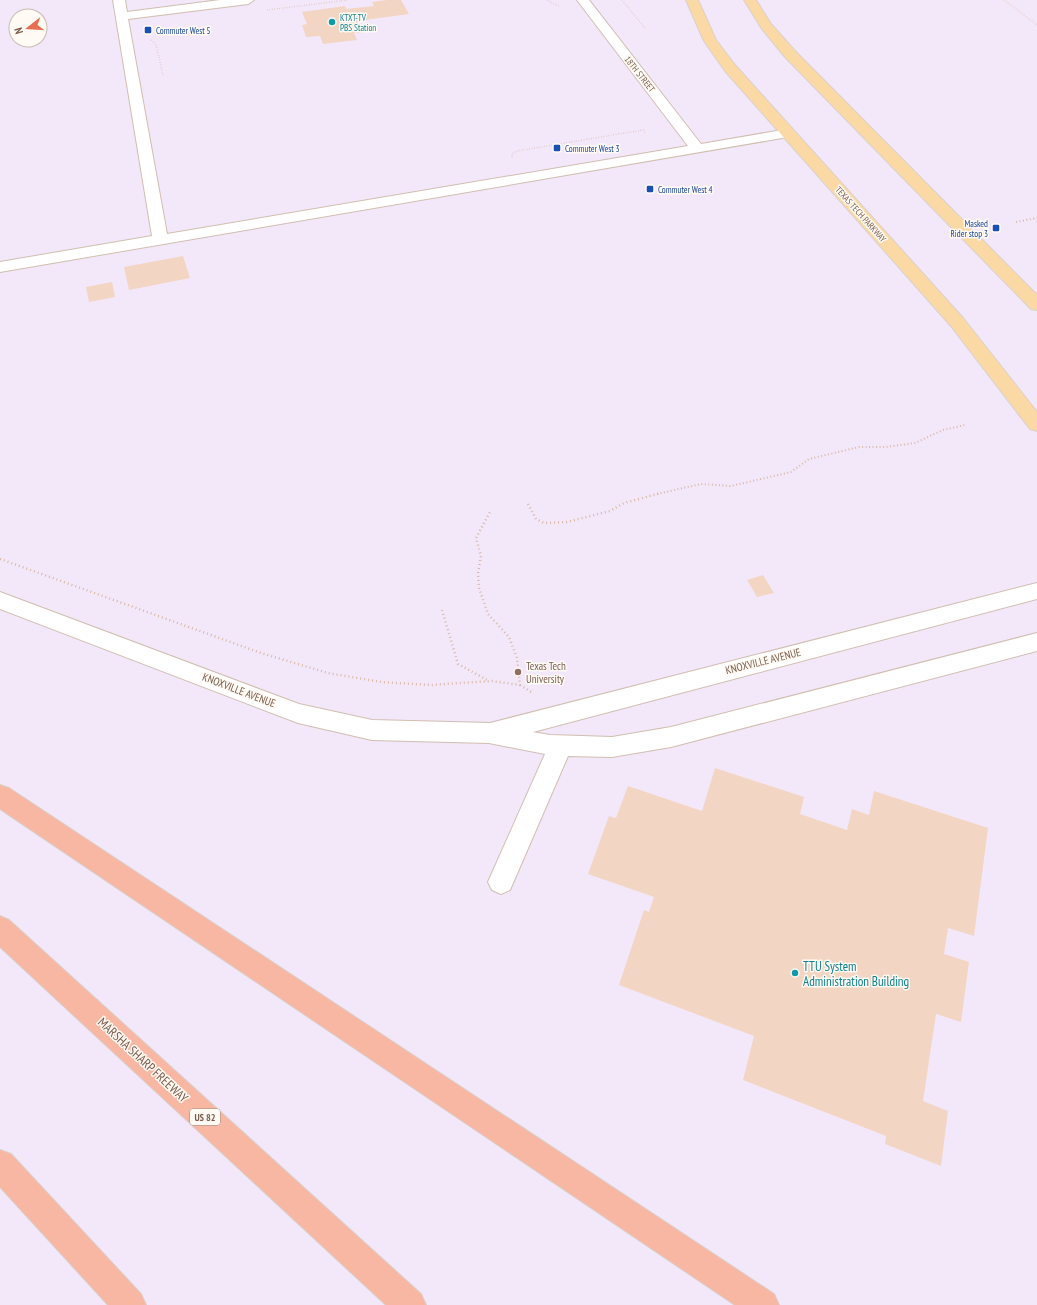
<svg xmlns="http://www.w3.org/2000/svg" width="1037" height="1305" font-family="'PT Sans Narrow',sans-serif">
  <style>
    .education { fill: #f3e8fa; fill-rule: evenodd }
    .building { fill: #f3d5c3 }
    .lines { fill: none; stroke-linecap: round; stroke-linejoin: round }
    .minor-casing { stroke: #d1beb0; stroke-width: 2 }
    .major-casing { stroke: #dad1cd; stroke-width: 2 }
    .highway-casing { stroke: #dad1cd; stroke-width: 2 }
    .path-far2 { stroke: #d9b8a5; stroke-width: 1.5; stroke-dasharray: 0.5 2; stroke-linecap: butt }
    .path-far1 { stroke: #d9b8a5; stroke-width: 2; stroke-dasharray: 1 2.5; stroke-linecap: butt }
    .path { stroke: #d9b8a5; stroke-width: 2.5; stroke-dasharray: 1 3; stroke-linecap: butt }
    .minor { fill: #fff; fill-rule: evenodd }
    .major { fill: #fbd9a5; fill-rule: evenodd }
    .highway { fill: #f7b7a3; fill-rule: evenodd }
    .culture-dot { fill: #0f9aa8; stroke: #fffaf3; stroke-width: 1.5 }
    .transit-dot { fill: #1a4fb4; stroke: #fffaf3; stroke-width: 1.5 }
    .education-dot { fill: #8d6e63; stroke: #fffaf3; stroke-width: 1.5 }
    .labels { text-anchor: middle; dominant-baseline: central; stroke-width: 3; stroke-linejoin: round; paint-order: stroke }
    .far-culture-label { font-size: 9px; fill: #0d838f; stroke: #fffaf3; text-anchor: start }
    .far-transit-label { font-size: 9px; fill: #164399; stroke: #fffaf3; text-anchor: start }
    .far-street-label { font-size: 9px; fill: #7a5c4d; stroke: #fffaf3 }
    .shield { fill: #fffaf3; stroke: #a28b7f; stroke-width: 1 }
    .shield-label { font-size: 10px; font-weight: bold; fill: #7a5c4d }
    .street-label { font-size: 11px; fill: #7a5c4d; stroke: #fffaf3 }
    .education-label { font-size: 11px; fill: #785e54; stroke: #fffaf3; text-anchor: start }
    .near-culture-label { font-size: 13px; fill: #0d838f; stroke: #fffaf3; text-anchor: start }
    .near-street-label { font-size: 13px; fill: #7a5c4d; stroke: #fffaf3 }
  </style>
  <rect width="100%" height="100%" fill="#fdf6ec"/>
  <path class="education" d="M 0,0 L 1037,0 L 1037,1305 L 0,1305 ZM 16,16 L 40,16 L 40,40 L 16,40 Z"/>
  <path class="building" d="M 387,0 L 401,0 L 409,14 L 357,21 L 362,33 L 354,33 L 357,40 L 323,44 L 320,36 L 306,37 L 302,25 L 307,24 L 302,12 L 345,6 L 346,9 L 374,6 L 372,2 Z
    M 183,256 L 190,278 L 129,290 L 124,267 Z
    M 112,282 L 115,297 L 89,302 L 86,287 Z
    M 763,575 L 774,593 L 757,597 L 747,580 Z
    M 715,768 L 804,797 L 800,814 L 847,830 L 852,809 L 869,815 L 874,791 L 988,828 L 974,936 L 948,928 L 944,954 L 969,962 L 961,1022 L 936,1014 L 923,1101 L 948,1111 L 941,1166 L 885,1144 L 886,1136 L 743,1080 L 754,1036 L 619,985 L 644,910 L 649,912 L 654,897 L 588,874 L 609,816 L 616,818 L 628,786 L 702,811 Z"/>
  <g class="lines">
    <g class="minor-casing">
      <path id="minor" d="M 113,0 L 125,0 L 127,12 L 220,0 L 254,0 L 248,4 L 128,19 L 167,234 L 688,146 L 577,0 L 589,0 L 701,144 L 788,129 L 793,130 L 795,133 L 793,136 L 788,137 L 0,272 L 0,262 L 152,236 Z
        M 1037,583 L 1037,599 L 533,732 L 550,735 L 612,737 L 671,727 L 1037,633 L 1037,651 L 671,747 L 612,757 L 568,756 L 510,890 L 501,894 L 492,890 L 488,882 L 545,754 L 489,743 L 372,740 L 298,723 L 0,609 L 0,592 L 299,704 L 372,720 L 490,723 Z"/>
    </g>
    <g class="major-casing">
      <path id="major" d="M 686,0 L 698,0 L 716,40 L 735,65 L 963,318 L 1037,412 L 1037,431 L 1030,429 L 951,326 L 725,71 L 704,41 Z
        M 744,0 L 756,0 L 771,24 L 795,51 L 1037,295 L 1037,310 L 1031,309 L 785,57 L 762,29 Z"/>
    </g>
    <g class="highway-casing">
      <path id="highway" d="M 0,785 L 9,788 L 774,1294 L 779,1305 L 735,1305 L 0,809 Z
        M 0,916 L 9,920 L 421,1294 L 426,1305 L 386,1305 L 0,947 Z
        M 0,1150 L 11,1154 L 141,1294 L 146,1305 L 108,1305 L 0,1187 Z"/>
    </g>
    <path class="path-far2" d="M 547,0 L 560,7
      M 622,0 L 645,28
      M 1004,0 L 1037,25
      M 267,10 L 348,0
      M 151,40 L 156,44 L 163,75
      M 512,158 L 512,154 L 517,151 L 643,130 L 646,134"/>
    <path class="path-far1" d="M 1016,222 L 1037,218
      M 657,494 L 701,484 L 731,486 L 791,472 L 809,459 L 859,447 L 886,447 L 915,443 L 943,430 L 965,425"/>
    <path class="path" d="M 528,504 L 536,519 L 544,523 L 567,522 L 610,511 L 624,503 L 661,493
      M 0,559 L 261,653 L 328,673 L 381,682 L 431,685 L 492,681 L 520,685 L 517,658 L 509,637 L 488,614 L 479,588 L 478,573 L 481,556 L 476,538 L 490,512
      M 442,610 L 458,664 L 489,681
      M 520,685 L 533,693"/>
    <use href="#minor" class="minor"/>
    <use href="#major" class="major"/>
    <use href="#highway" class="highway"/>
  </g>
  <g class="culture-dot">
    <circle cx="332" cy="22" r="4"/>
    <circle cx="795" cy="973" r="4"/>
  </g>
  <g class="transit-dot">
    <rect x="144" y="26" width="8" height="8" rx="2"/>
    <rect x="553" y="144" width="8" height="8" rx="2"/>
    <rect x="646" y="185" width="8" height="8" rx="2"/>
    <rect x="992" y="224" width="8" height="8" rx="2"/>
  </g>
  <circle class="education-dot" cx="518" cy="672" r="4"/>
  <g class="labels">
    <g class="far-culture-label">
      <text x="340" y="17">KTXT-TV<tspan x="340" dy="10">PBS Station</tspan></text>
    </g>
    <g class="far-transit-label">
      <text x="156" y="30">Commuter West 5</text>
      <text x="565" y="148">Commuter West 3</text>
      <text x="658" y="189">Commuter West 4</text>
      <text x="988" y="223" text-anchor="end">Masked<tspan x="988" dy="10">Rider stop 3</tspan></text>
    </g>
    <g class="far-street-label">
      <text transform="translate(640 74) rotate(52)">18TH STREET</text>
      <text transform="translate(861 214) rotate(48)">TEXAS TECH PARKWAY</text>
    </g>
    <rect class="shield" x="190" y="1109" width="30" height="16" rx="3"/>
    <g class="shield-label">
      <text x="205" y="1117">US 82</text>
    </g>
    <g class="street-label">
      <text transform="translate(763 661) rotate(-14)">KNOXVILLE AVENUE</text>
      <text transform="translate(239 690) rotate(21)">KNOXVILLE AVENUE</text>
    </g>
    <g class="education-label">
      <text x="526" y="666">Texas Tech<tspan x="526" dy="13">University</tspan></text>
    </g>
    <g class="near-culture-label">
      <text x="803" y="966">TTU System<tspan x="803" dy="15">Administration Building</tspan></text>
    </g>
    <g class="near-street-label">
      <text transform="translate(143 1060) rotate(43)">MARSHA SHARP FREEWAY</text>
    </g>
  </g>
  <g transform="translate(28 28) rotate(253)"><circle r="19" fill="#fffaf3" stroke="#cabbb1"/>
  <path d="M0-3L7 15L0 10L-7 15Z" fill="#e76f51"/>
  <text y="-6" font-size="11" font-weight="bold" text-anchor="middle" fill="#7a5c4d">N</text>
  </g>
</svg>
